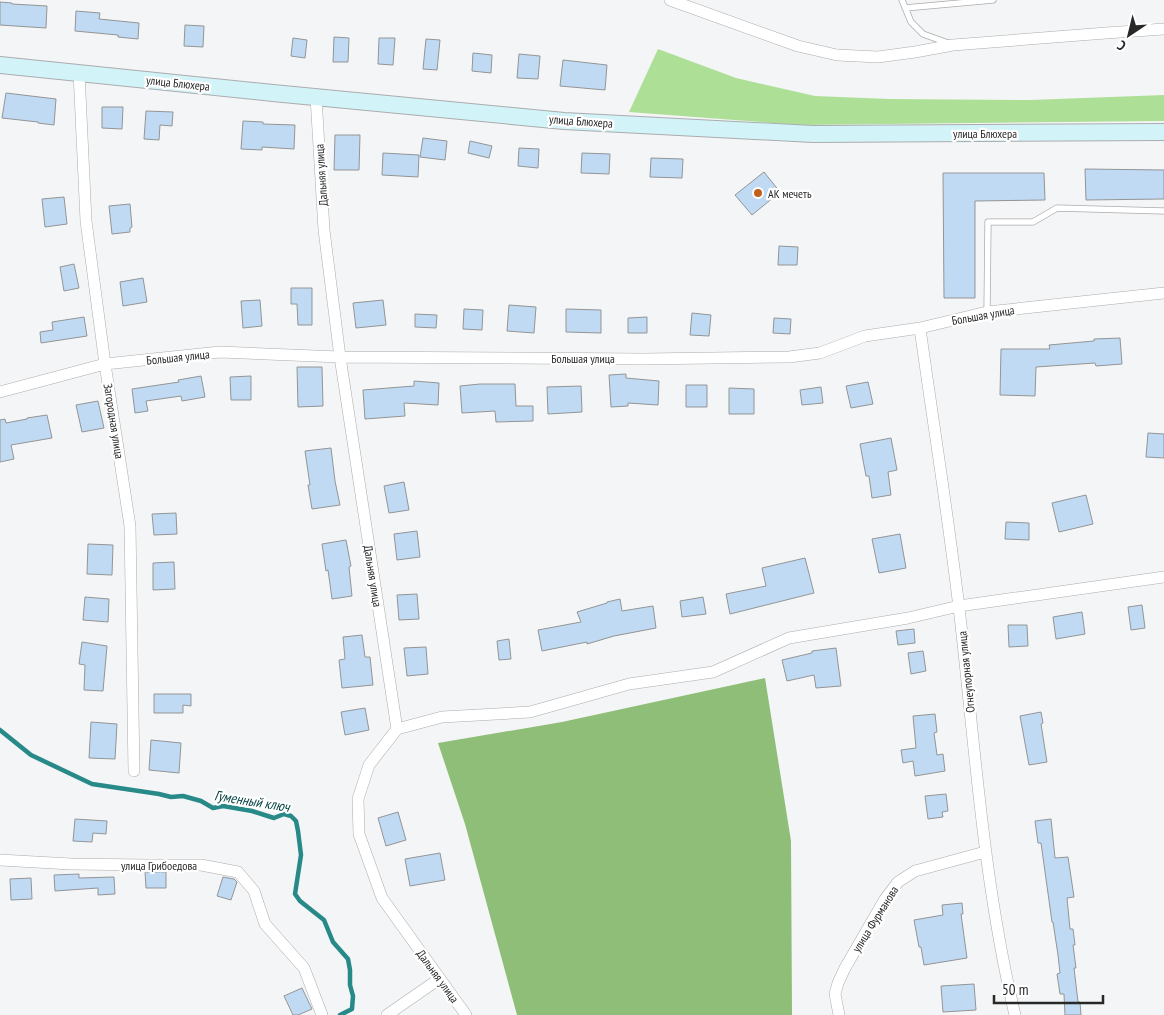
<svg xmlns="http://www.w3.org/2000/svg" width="1164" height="1015" font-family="'PT Sans Narrow',sans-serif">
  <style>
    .green { fill: #aedf96 }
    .forest { fill: #8ebe77 }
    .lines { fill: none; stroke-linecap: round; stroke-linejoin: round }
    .stream { stroke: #288989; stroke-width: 4.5 }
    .building { fill: #c0daf3; stroke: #939596 }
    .service-casing { stroke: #abacae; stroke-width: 7 }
    .minor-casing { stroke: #abacae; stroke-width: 12 }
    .secondary-casing { stroke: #abacae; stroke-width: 18 }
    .service { stroke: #fff; stroke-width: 5.5 }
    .minor { stroke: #fff; stroke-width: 11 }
    .secondary { stroke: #d2f3f8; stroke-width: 16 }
    .poi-dot { fill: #c0601c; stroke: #fff; stroke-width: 2 }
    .labels { text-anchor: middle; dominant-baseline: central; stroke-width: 4.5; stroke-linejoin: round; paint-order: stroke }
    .street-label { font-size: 12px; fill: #282829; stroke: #fff }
    .poi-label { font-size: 12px; fill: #282829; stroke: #fff; text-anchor: start }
    .water-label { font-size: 14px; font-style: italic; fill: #013f3f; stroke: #fff }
  </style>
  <rect width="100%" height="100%" fill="#f4f5f6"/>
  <path class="green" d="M 658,49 L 736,78 L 815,96 L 889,99 L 1030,100 L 1164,95 L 1164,121 L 799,125 L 629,112 Z"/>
  <path class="forest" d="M 765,678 L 791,841 L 792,1015 L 517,1015 L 465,824 L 438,743 L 562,722 Z"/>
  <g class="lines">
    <path class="stream" d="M 0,730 L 31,755 L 92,784 L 159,794 L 171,797 L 183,796 L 201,801 L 213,808 L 223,806 L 252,811 L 274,818 L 284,814 L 291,816 L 296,821 L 298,831 L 301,855 L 295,894 L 300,901 L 324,920 L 333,942 L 348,959 L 350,970 L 350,985 L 353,996 L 352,1009 L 340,1015"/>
  </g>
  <path class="building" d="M 0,2 L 12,3 L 12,4 L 47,6 L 46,28 L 0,25 Z
    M 76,11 L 100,13 L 99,19 L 139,23 L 138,39 L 118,37 L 118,35 L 75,31 Z
    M 185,25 L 204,26 L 203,47 L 184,46 Z
    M 334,37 L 349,38 L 348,62 L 333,62 Z
    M 293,38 L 307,40 L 305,58 L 291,56 Z
    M 379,38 L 395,38 L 393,65 L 378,64 Z
    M 426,39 L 440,40 L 437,70 L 423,69 Z
    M 473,53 L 492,55 L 491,73 L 472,71 Z
    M 519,54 L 540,56 L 538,79 L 517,78 Z
    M 563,60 L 607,65 L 605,90 L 560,86 Z
    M 6,93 L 56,99 L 54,125 L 38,123 L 38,122 L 2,118 Z
    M 102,107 L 123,107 L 122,129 L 102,128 Z
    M 146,111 L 173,112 L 172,126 L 160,125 L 159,140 L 144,139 Z
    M 243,121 L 263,122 L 263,124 L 295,125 L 294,149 L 262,147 L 262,150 L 241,149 Z
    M 335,135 L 360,135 L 359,170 L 334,170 Z
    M 423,138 L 447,141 L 445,160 L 420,157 Z
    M 470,141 L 492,146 L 489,158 L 468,153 Z
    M 519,148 L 539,149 L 538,168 L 518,166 Z
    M 383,153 L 419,155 L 418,177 L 382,175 Z
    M 582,153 L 610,154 L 609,174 L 581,173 Z
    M 651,158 L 683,159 L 682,178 L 650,177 Z
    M 1085,169 L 1164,170 L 1164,199 L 1086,200 Z
    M 764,172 L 780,192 L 752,215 L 735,195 Z
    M 943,173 L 1044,173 L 1045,200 L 975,201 L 975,298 L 944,298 Z
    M 64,197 L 67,224 L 45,227 L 42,199 Z
    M 130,204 L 132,227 L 130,228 L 130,232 L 112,234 L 109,206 Z
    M 779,246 L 798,247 L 797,265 L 778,265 Z
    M 74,264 L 79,288 L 64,291 L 60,267 Z
    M 143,278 L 147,302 L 123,306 L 120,282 Z
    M 291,288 L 312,288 L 312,325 L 298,325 L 297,304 L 291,304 Z
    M 260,300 L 262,326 L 243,328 L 241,301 Z
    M 383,300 L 386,325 L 356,328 L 353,303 Z
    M 509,305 L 536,307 L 534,333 L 507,331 Z
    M 464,309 L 483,310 L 482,330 L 463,329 Z
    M 566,309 L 601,310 L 601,333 L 566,332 Z
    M 692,313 L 711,315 L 709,336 L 690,335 Z
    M 415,314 L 437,315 L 436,328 L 415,327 Z
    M 84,317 L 87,336 L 41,343 L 40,332 L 53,330 L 52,322 Z
    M 647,317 L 647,333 L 628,333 L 628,318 Z
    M 774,318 L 791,319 L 790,334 L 773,333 Z
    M 1120,338 L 1122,364 L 1096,366 L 1095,363 L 1036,367 L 1035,396 L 1000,395 L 1001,349 L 1050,349 L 1049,345 L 1094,341 L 1094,339 Z
    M 297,367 L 322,367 L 323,406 L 298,407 Z
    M 626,374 L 626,378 L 659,381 L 658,405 L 628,403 L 628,406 L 611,407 L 609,375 Z
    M 201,376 L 205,397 L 182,401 L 181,396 L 146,401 L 148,411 L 135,413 L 132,389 L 179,382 L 178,380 Z
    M 251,376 L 251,400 L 231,400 L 230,377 Z
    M 414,381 L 439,383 L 438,405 L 404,403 L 405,416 L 365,419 L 363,390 L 414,386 Z
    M 868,382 L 873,404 L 851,408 L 846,386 Z
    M 480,384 L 515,384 L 516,406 L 533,406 L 533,421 L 496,422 L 495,411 L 462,413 L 460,386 Z
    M 686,385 L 707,385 L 707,407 L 686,407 Z
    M 581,386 L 582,412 L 548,414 L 547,387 Z
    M 821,387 L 823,403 L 802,405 L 800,390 Z
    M 729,388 L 754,389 L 754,414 L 729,414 Z
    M 98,401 L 104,428 L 82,432 L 76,405 Z
    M 47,415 L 52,438 L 11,445 L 14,459 L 0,462 L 0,420 L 5,419 L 6,423 L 27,419 L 27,418 Z
    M 1148,433 L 1164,434 L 1164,458 L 1146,457 Z
    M 891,438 L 897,470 L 888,472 L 891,495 L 872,498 L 869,476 L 866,476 L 860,444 Z
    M 331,448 L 335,481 L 340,505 L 312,509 L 308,485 L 310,485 L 305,451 Z
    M 404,482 L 409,510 L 389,513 L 384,486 Z
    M 1086,495 L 1093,524 L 1059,532 L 1052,503 Z
    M 176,513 L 177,534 L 154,535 L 152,514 Z
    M 1006,522 L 1029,523 L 1029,540 L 1005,539 Z
    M 417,531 L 420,557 L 397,560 L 394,534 Z
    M 900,534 L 906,568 L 879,573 L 872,539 Z
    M 346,540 L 351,566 L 349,567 L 352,596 L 332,599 L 328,570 L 326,571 L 322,544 Z
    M 88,544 L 113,545 L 112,575 L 87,574 Z
    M 805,558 L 814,593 L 730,614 L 726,594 L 766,586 L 762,568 Z
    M 174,562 L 175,589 L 153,590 L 153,563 Z
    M 417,594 L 419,619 L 399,620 L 397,595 Z
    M 85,597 L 109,599 L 108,622 L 83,620 Z
    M 703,597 L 706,614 L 682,617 L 680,601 Z
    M 620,599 L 622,611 L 653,606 L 656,628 L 614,636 L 587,644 L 587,642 L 542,651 L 538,630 L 581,622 L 577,612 L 607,603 L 607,602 Z
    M 1142,605 L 1145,628 L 1131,630 L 1128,607 Z
    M 1082,612 L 1085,634 L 1056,639 L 1053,617 Z
    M 1008,625 L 1027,625 L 1028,646 L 1009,647 Z
    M 914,629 L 915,643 L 898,645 L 896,631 Z
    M 362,635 L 365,657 L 370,657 L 373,685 L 342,688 L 339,660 L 345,659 L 343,637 Z
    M 509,639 L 511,659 L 499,660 L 497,641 Z
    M 82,642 L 107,646 L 103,691 L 84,690 L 85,665 L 79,664 Z
    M 426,647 L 428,674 L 407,676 L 404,648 Z
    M 836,648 L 841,686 L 816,688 L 814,675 L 787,681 L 782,660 L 812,653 L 812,651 Z
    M 923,651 L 926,671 L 911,674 L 908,653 Z
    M 154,694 L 191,694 L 191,706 L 183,705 L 183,713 L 154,713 Z
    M 365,708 L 369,730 L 345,735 L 341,712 Z
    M 1041,712 L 1043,723 L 1041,724 L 1047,762 L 1029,765 L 1020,716 Z
    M 935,714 L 937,732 L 934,733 L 937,755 L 943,754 L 945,771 L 915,776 L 913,761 L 903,763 L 901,750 L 916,748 L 913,716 Z
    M 91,722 L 117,724 L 115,759 L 89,758 Z
    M 151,740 L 181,743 L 179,773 L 149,770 Z
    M 946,794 L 948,811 L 942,812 L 943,817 L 928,819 L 925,796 Z
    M 398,812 L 406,840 L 386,846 L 378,818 Z
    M 75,819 L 107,821 L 106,834 L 93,833 L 92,842 L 73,841 Z
    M 1051,819 L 1055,858 L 1068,857 L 1074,897 L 1067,898 L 1070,929 L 1073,929 L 1075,945 L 1073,945 L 1076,968 L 1074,968 L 1078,1002 L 1080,1002 L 1081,1015 L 1065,1015 L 1064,994 L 1060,994 L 1057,974 L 1060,973 L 1058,955 L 1053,922 L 1052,922 L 1041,843 L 1038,843 L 1035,821 Z
    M 440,853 L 445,880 L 410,886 L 405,859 Z
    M 145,872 L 166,872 L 166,888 L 146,888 Z
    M 79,874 L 79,878 L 114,877 L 115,894 L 98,895 L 98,888 L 55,891 L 54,875 Z
    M 223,877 L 234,879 L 237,882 L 231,900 L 217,896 Z
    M 31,878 L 32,899 L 11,900 L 10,879 Z
    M 962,903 L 963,914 L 961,914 L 967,958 L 924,965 L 921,947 L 919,947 L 914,920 L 943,915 L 942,905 Z
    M 974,984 L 976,1010 L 943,1012 L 941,986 Z
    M 302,988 L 312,1009 L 298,1015 L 293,1015 L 284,996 Z"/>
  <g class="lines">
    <g class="service-casing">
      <path id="service" d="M 902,0 L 911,22 L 923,34 L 948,43
        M 905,8 L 993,0
        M 987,312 L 988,222 L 1033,222 L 1057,208 L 1164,211"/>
    </g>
    <g class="minor-casing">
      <path id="minor" d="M 670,0 L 798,46 L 837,55 L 878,57 L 915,52 L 953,45 L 1106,33 L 1164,29
        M 79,72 L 86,221 L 105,364 L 130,526 L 134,771
        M 316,97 L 324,230 L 340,357 L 397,729 L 369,765 L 358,799 L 359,834 L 382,898 L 466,1015
        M 920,328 C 934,430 951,532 962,634 C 976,762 985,890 1015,1015
        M 0,392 L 105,364 L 220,352 L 340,357 L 644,359 L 789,357 L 820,353 L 865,336 L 920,328 L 987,312 L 1164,293
        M 397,729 L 442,717 L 530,712 L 629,684 L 713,672 L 789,638 L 908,618 L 959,606 L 1164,577
        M 0,860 L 71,864 L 148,865 L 201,865 L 238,872 L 254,891 L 265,924 L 304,968 L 322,1015
        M 387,1015 L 439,979
        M 839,1015 L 835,994 L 838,983 L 845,968 L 885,899 L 898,882 L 915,871 L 985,852"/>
    </g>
    <g class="secondary-casing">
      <path id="secondary" d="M 0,65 L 273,93 L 564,121 L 813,134 L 1164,132"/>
    </g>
    <use href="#service" class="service"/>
    <use href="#minor" class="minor"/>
    <use href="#secondary" class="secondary"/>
  </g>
  <circle class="poi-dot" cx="758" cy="193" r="5"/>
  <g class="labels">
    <g class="street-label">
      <text transform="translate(178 83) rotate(6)">улица Блюхера</text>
      <text transform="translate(581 121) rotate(4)">улица Блюхера</text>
      <text x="985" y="133">улица Блюхера</text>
      <text transform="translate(321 175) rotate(-94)">Дальняя улица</text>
      <text transform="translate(983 315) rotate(-10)">Большая улица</text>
      <text transform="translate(178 357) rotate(-6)">Большая улица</text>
      <text x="583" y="358">Большая улица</text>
      <text transform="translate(114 421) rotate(81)">Загородная улица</text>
      <text transform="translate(373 576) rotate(81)">Дальняя улица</text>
      <text transform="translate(966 672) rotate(-96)">Огнеупорная улица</text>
      <text x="159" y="865">улица Грибоедова</text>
      <text transform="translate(875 919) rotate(-58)">улица Фурманова</text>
      <text transform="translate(438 976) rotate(54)">Дальняя улица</text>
    </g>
    <g class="poi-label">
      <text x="768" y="193">АК мечеть</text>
    </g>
    <g class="water-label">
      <text transform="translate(252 801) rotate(9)">Гуменный ключ</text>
    </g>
  </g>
  <g transform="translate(1129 35) rotate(215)" stroke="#ffffff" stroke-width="4" paint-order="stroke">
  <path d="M0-4L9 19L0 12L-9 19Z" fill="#282829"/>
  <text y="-8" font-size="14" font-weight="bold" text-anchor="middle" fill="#282829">С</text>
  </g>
  <path d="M994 995v8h109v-8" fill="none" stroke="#282829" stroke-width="2.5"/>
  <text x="1002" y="995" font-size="15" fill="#282829" stroke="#ffffff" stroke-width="4" paint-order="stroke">50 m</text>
</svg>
